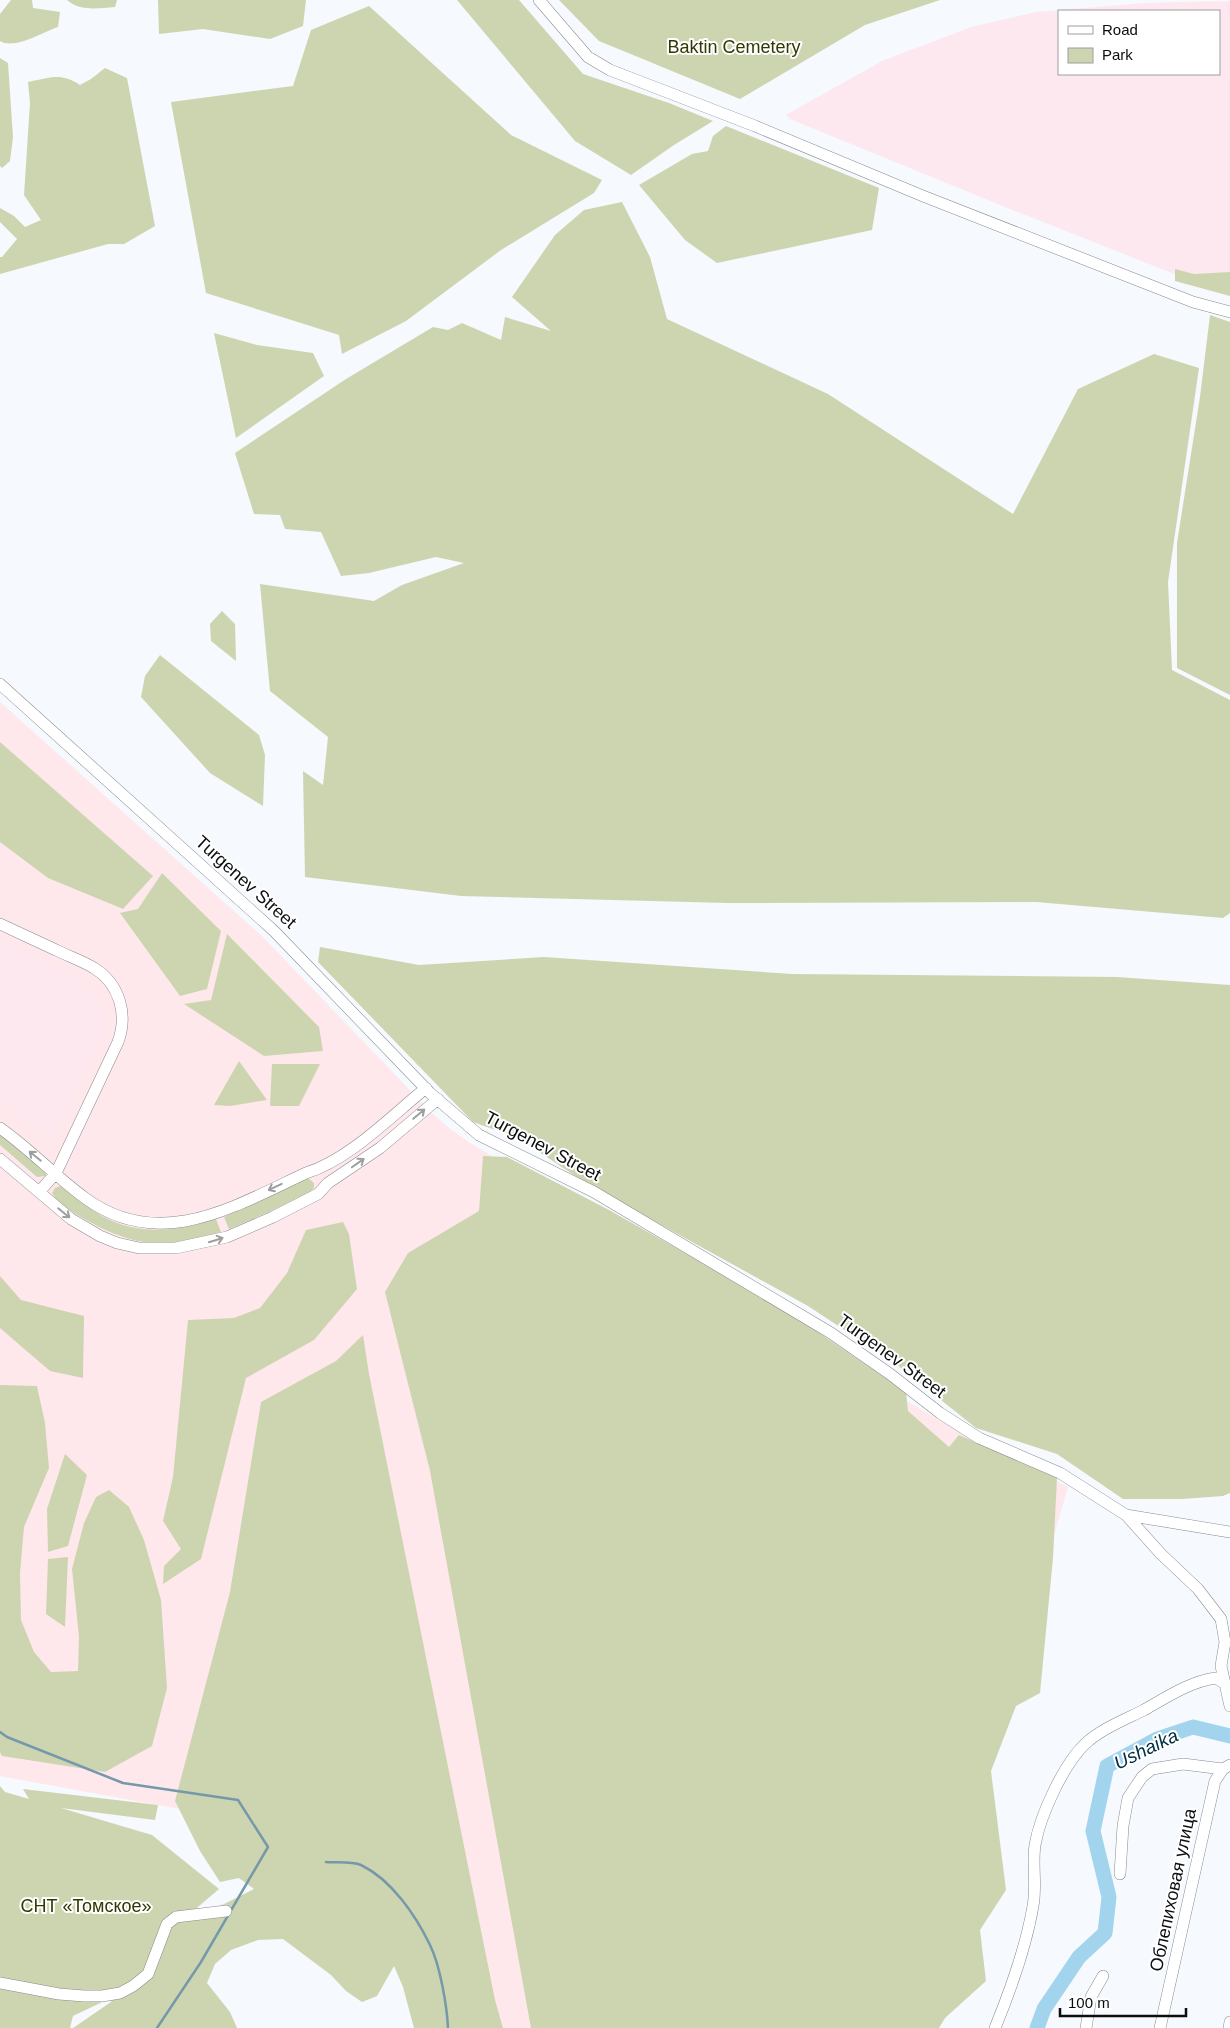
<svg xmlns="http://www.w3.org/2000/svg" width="1230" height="2028" font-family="Helvetica,sans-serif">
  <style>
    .commercial { fill: #fee8ec }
    .industrial { fill: #fde8ef; fill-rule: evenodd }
    .green { fill: #cdd5b0 }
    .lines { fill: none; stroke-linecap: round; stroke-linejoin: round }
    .stream { stroke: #7598aa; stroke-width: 2.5 }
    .river { stroke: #a2d4ed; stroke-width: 15 }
    .minor-casing { stroke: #878a8e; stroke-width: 12 }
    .minor { stroke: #fff; stroke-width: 11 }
    .oneway { stroke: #9e9e9f }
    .labels { text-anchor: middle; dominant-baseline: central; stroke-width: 4; stroke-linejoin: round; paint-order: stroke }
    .park-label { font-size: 18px; fill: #313801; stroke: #fff }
    .street-label { font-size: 18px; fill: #0c0d0e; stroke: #fff }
    .water-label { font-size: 19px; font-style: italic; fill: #012e40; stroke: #fff }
  </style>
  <rect width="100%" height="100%" fill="#f6f9fd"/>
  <path class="commercial" d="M 0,702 L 262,936 L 432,1113 L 449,1128 L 470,1143 L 966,1436 L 1068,1487 L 910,2028 L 499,2028 L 180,1809 L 0,1776 Z"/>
  <path class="industrial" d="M 1230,1 L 1230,296 L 1005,207 L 790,119 L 786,115 L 882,61 L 971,27 L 1036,12 L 1145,3 ZM 1059,11 L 1219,11 L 1219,74 L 1059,74 Z
    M 0,943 L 74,978 L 102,1005 L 104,1026 L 53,1140 L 0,1101 Z"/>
  <path class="green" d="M 11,0 L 32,0 L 33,8 L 60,12 L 58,27 C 43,32 15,50 0,41 L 0,14 Z
    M 67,0 L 117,0 L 115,7 C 98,8 81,12 67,0 Z
    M 158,0 L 306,0 L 303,26 L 270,39 L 203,29 L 159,34 Z
    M 457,0 L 519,0 L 583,74 L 669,103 L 713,121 L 674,145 L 631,175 L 575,141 Z
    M 559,0 L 940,0 L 865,25 L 740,99 L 599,41 Z
    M 369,6 L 511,135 L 602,180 L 594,193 L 501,250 L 406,321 L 342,354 L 339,335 L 206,293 L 171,102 L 293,86 L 311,30 Z
    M 0,58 L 8,63 L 13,137 L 10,161 L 2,168 L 0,166 Z
    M 105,68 L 127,78 L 155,226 L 124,244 L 108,244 L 0,274 L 0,257 L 2,257 L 17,239 L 0,222 L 0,208 L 14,216 L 25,227 L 41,220 L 24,195 L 30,103 L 28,82 C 50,78 60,72 80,85 L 91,79 Z
    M 726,126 L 879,188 L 872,230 L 717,263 L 685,240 L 639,185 L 692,154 L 708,151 L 713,136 Z
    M 622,202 L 650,257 L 667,319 L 828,394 L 1013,514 L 1078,389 L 1154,354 L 1199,368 L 1168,582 L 1172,670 L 1230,700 L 1230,913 L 1223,918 L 1036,902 L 727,903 L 461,896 L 305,877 L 303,771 L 323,785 L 328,737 L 270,691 L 260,584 L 374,601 L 402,585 L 464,563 L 436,557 L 369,573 L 341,576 L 321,532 L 285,529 L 280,515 L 254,514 L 235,453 L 346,379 L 433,327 L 448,330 L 462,323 L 501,340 L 505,317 L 551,331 L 512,297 L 555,235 L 584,210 Z
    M 1175,269 L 1194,274 L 1230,272 L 1230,296 L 1175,281 Z
    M 1210,315 L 1230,322 L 1230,695 L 1177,668 L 1177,543 L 1200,397 Z
    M 214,333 L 257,345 L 313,353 L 324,376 L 236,438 Z
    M 222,611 L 235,624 L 236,661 L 211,641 L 210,624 Z
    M 160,655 L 259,735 L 265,755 L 263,806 L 210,773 L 141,697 L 145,676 Z
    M 0,742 L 153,876 L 123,909 L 48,878 L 0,842 Z
    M 162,873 L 221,931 L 207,989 L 180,996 L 120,913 L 138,909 Z
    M 227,934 L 319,1027 L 323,1051 L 264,1056 L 184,1004 L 211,1000 Z
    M 320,947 L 419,965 L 544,957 L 792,974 L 1117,977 L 1230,985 L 1230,1493 L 1223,1496 L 1182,1499 L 1123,1499 L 1057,1454 L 976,1428 L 896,1364 L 808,1306 L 589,1185 L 518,1138 L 473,1122 L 318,962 Z
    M 239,1061 L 267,1100 L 230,1106 L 214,1105 Z
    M 272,1064 L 320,1064 L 299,1106 L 270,1106 Z
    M 0,1134 L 46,1173 L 46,1176 L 37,1177 L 0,1145 Z
    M 483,1156 L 507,1157 L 611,1211 L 787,1311 L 906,1392 L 908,1411 L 949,1447 L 959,1435 L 1057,1478 L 1053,1558 L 1040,1693 L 1016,1706 L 991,1771 L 1006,1890 L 980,1930 L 986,1981 L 945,2018 L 939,2028 L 531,2028 L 430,1471 L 385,1292 L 408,1253 L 479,1211 Z
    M 308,1178 L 314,1183 L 314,1188 L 311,1191 L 271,1211 L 229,1229 L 224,1217 Z
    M 60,1186 C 76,1194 88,1209 104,1217 C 138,1236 181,1231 216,1219 L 221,1232 C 163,1249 134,1248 81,1217 C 71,1211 57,1203 52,1193 L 55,1188 Z
    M 343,1222 L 349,1234 L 357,1289 L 314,1340 L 246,1378 L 201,1559 L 163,1584 L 164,1566 L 181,1549 L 163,1521 L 173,1477 L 188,1320 L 234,1318 L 260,1308 L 287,1273 L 306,1230 Z
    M 0,1276 L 21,1300 L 84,1316 L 83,1378 L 50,1371 L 0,1328 Z
    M 363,1335 L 369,1374 L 495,2000 L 503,2028 L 414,2028 L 403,1987 L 394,1966 L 377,1996 L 362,2002 L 346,1991 L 331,1975 L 283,1939 L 258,1940 L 231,1950 L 215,1964 L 207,1983 L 230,2012 L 237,2028 L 73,2028 L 111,2002 L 113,1997 L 73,2016 L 70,2028 L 0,2028 L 0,1786 L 5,1792 L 29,1799 L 23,1789 L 158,1805 L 155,1820 L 61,1808 L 152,1835 L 219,1889 L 185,1918 L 202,1915 L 254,1889 L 239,1878 L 220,1882 L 200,1851 L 175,1801 L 230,1592 L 261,1402 L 336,1361 Z
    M 0,1385 L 37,1386 L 45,1423 L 49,1468 L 24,1527 L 20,1573 L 21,1620 L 34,1652 L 51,1672 L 78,1671 L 79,1637 L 72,1569 L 84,1523 L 96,1497 L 109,1490 L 129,1507 L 144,1540 L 161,1600 L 167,1688 L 152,1746 L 105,1772 L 2,1756 L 0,1752 Z
    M 65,1454 L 87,1475 L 68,1546 L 48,1552 L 47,1509 Z
    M 68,1557 L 65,1627 L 46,1614 L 48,1559 Z"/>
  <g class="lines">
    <path class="stream" d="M 0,1732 L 7,1737 L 123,1783 L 238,1800 L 268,1847 L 201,1962 L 157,2028
      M 326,1862 C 336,1863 352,1861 361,1865 C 392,1880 416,1916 430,1945 C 440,1965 447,2006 448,2028"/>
    <path class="river" d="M 1037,2028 L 1044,2009 L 1079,1957 L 1105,1933 L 1109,1897 L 1093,1831 L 1107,1766 L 1157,1739 L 1193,1727 L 1230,1736"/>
    <g class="minor-casing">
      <path id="minor" d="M 539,0 L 588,57 L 610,70 L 755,126 L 923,196 L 1193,302 L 1230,312
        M 0,684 L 274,931 L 430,1093 L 479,1135 L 594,1192 L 831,1333 L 890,1374 L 940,1413 L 979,1438 L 1060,1473 L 1126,1515 L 1161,1554 L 1198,1589 L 1221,1619 L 1225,1642 L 1221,1666 L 1230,1706
        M 0,924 C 19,933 37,941 56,950 C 68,956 82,961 94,968 C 120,984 128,1015 118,1042 L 56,1173 L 39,1192
        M 0,1128 C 30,1149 56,1177 85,1198 C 160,1253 235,1206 306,1173 C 349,1160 391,1116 426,1088
        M 0,1159 L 71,1219 L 100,1236 L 117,1243 L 139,1248 L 176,1248 L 227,1237 L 273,1217 L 318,1194 L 328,1183 L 380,1148 L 438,1099
        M 1126,1515 L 1230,1532
        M 1120,1874 L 1123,1826 L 1128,1798 L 1142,1777 L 1152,1769 L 1183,1764 L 1223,1769
        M 0,1983 L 59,1994 L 84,1996 L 102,1996 L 120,1993 L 133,1986 L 148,1974 L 167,1924 L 176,1917 L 226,1911
        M 995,2028 C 1011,1989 1026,1947 1033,1906 C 1037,1886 1032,1865 1035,1845 C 1040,1816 1063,1765 1085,1744 C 1101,1729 1124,1720 1144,1710 C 1165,1698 1191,1681 1216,1678 L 1227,1685
        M 1086,2028 L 1091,1997 L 1103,1976
        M 1160,2028 L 1215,1781 L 1223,1769 L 1230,1765
        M 1229,2028 L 1230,2022"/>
    </g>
    <use href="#minor" class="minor"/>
  </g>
  <defs><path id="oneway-shaft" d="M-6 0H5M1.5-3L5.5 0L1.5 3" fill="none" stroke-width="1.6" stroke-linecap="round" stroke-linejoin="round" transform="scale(1.25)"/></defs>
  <g class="oneway">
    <use href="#oneway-shaft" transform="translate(419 1114) rotate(-40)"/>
    <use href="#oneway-shaft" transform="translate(35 1156) rotate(-141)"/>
    <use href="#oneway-shaft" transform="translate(358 1163) rotate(-35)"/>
    <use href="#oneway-shaft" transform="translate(275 1187) rotate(155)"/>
    <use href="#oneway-shaft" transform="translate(64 1213) rotate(39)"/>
    <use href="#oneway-shaft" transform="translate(216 1240) rotate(-17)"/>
  </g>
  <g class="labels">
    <g class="park-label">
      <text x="734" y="47">Baktin Cemetery</text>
      <text x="86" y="1906">СНТ «Томское»</text>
    </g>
    <g class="street-label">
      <text transform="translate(246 882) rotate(42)">Turgenev Street</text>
      <text transform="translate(543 1146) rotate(28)">Turgenev Street</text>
      <text transform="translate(892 1356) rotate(36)">Turgenev Street</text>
      <text transform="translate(1173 1890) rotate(-78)">Облепиховая улица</text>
    </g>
    <g class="water-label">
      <text transform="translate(1146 1749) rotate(-26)">Ushaika</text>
    </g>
  </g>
  <rect x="1058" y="10" width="162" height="65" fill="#ffffff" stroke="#9e9e9f"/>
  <rect x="1068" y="26" width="25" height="8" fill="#ffffff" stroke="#9e9e9f"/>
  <text x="1102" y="35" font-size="15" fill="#0c0d0e">Road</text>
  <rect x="1068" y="48" width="25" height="15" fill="#cdd5b0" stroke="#9e9e9f"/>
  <text x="1102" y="60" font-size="15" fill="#0c0d0e">Park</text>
  <path d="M1060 2008v8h126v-8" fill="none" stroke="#0c0d0e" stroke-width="2.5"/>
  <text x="1068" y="2008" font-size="15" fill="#0c0d0e" stroke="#ffffff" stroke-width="4" paint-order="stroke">100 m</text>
</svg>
